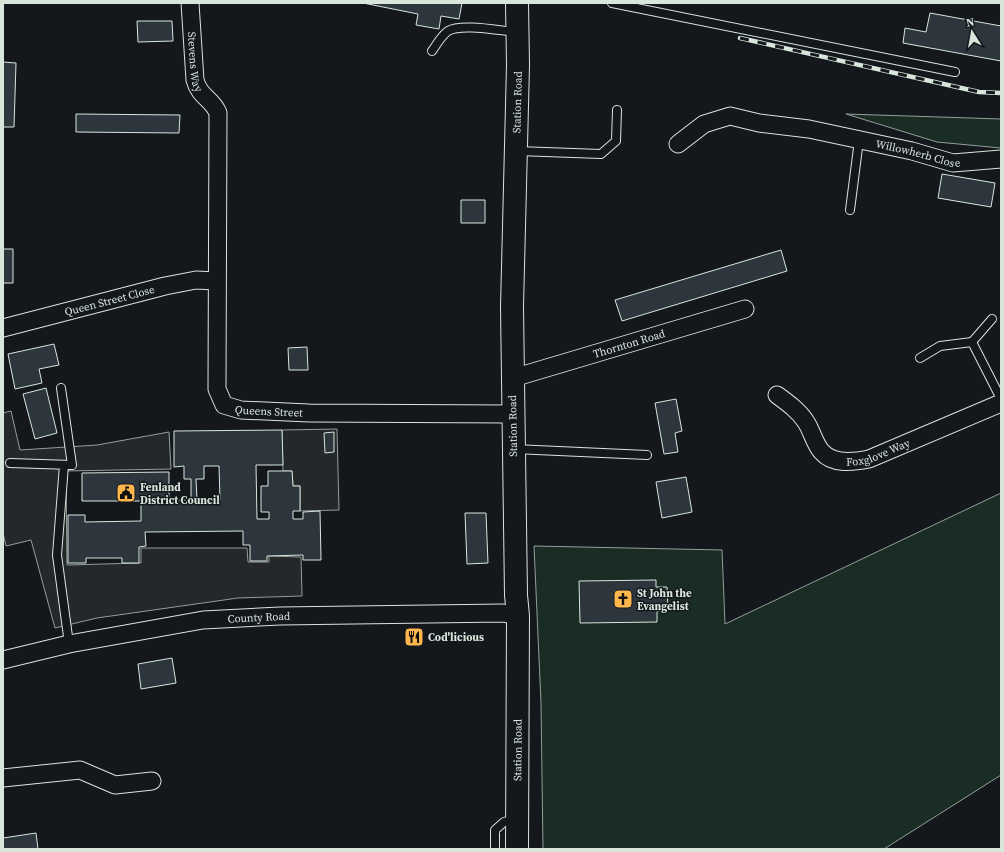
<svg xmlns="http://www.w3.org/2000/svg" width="1004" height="852" font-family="'Source Serif 4',serif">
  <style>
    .green { fill: #1a2d24; stroke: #939e99 }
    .parking { fill: #24282b; stroke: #939e99 }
    .building { fill: #2c363c; stroke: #d8e6dc; fill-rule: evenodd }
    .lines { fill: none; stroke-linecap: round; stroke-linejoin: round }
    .lane-casing { stroke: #d8e6dc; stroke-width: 10 }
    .street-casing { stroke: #d8e6dc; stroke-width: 19 }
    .secondary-casing { stroke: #d8e6dc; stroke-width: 24 }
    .lane { stroke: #14181c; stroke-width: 8 }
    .street { stroke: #14181c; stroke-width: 17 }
    .secondary { stroke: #14181c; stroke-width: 22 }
    .rail-casing { stroke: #d8e6dc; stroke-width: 4.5 }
    .rail { stroke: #14181c; stroke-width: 3; stroke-dasharray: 9; stroke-linecap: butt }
    .labels { text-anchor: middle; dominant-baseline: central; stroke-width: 3; stroke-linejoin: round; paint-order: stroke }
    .street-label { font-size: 11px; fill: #d8e6dc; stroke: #14181c }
    .poi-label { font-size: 11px; font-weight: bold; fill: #d8e6dc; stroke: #14181c; text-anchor: start }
  </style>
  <rect width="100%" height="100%" fill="#14181c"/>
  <path class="green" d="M 846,114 L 1001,119 L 1001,148 L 937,142 Z
    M 1001,493 L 1001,775 L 884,849 L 543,849 L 541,703 L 534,546 L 722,550 L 725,624 Z"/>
  <path class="parking" d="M 11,411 L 20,450 L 97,445 L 169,432 L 171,469 L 66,471 L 67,565 L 141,563 L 141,548 L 247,548 L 248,562 L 269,562 L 269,556 L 301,557 L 302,596 L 238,598 L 97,618 L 55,628 L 31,540 L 6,546 L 3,533 L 3,413 Z
    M 337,429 L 339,510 L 300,511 L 300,486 L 293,486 L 292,471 L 283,471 L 282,430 Z"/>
  <path class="building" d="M 363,3 L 462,3 L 459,19 L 441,16 L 439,29 L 416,25 L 418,14 Z
    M 930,13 L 1001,26 L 1001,61 L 903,43 L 905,28 L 926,32 Z
    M 137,21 L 172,21 L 173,41 L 138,42 Z
    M 3,62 L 16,63 L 14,127 L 3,127 Z
    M 76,114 L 180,115 L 179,133 L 76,132 Z
    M 942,174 L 995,183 L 991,207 L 938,198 Z
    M 461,200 L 485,200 L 485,223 L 461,223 Z
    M 3,249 L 13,249 L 13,283 L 3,283 Z
    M 781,250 L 787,271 L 622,321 L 615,300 Z
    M 54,344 L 59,365 L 39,369 L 42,383 L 15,389 L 8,354 Z
    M 307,347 L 308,370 L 289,370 L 288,348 Z
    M 46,388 L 57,433 L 35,439 L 23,394 Z
    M 676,399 L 682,431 L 675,433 L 678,452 L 664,454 L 655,403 Z
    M 282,430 L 283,465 L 256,465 L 257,519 L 269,519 L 269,512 L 261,512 L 261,486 L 268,486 L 268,471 L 292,471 L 293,486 L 300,486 L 300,511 L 293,511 L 293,519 L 303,519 L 303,512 L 320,511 L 321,560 L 303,560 L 303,555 L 267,556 L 267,561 L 250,561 L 250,545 L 243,545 L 243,531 L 145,532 L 146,546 L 139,547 L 139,563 L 122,563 L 122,558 L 86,558 L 86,563 L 68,563 L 68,515 L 85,515 L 85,522 L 141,521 L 141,501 L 82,501 L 82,473 L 169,472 L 169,500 L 191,500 L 191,479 L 184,479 L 184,466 L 174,467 L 174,431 ZM 204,466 L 219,466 L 220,500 L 197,500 L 196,479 L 204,479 Z
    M 334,432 L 334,452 L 325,453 L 324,433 Z
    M 686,477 L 692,512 L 662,518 L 656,482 Z
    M 465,513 L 486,513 L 488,563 L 467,564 Z
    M 656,580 L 656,587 L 667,587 L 668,611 L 657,611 L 657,622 L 580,623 L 579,581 Z
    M 172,658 L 176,683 L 141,689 L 138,664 Z
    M 36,833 L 38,849 L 3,849 L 3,838 Z"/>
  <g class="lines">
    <g class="lane-casing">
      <path id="lane" d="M 612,3 L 955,72
        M 432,51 C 437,44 441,36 448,31 C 461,23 501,31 517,32
        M 517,151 L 601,154 L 616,141 L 617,110
        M 850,210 L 859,140
        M 972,342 L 1001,399
        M 920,358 L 940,346 L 972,342 L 992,319
        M 514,449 L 647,455
        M 10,463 L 72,465 L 61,388
        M 64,465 L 57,555 L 69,644
        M 495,849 L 495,830 L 504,822 L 516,819"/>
    </g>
    <g class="street-casing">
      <g id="street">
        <path id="s1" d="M 190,3 L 195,80 C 200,98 212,98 218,113 L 217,389 L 224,405 L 241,410 L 309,413 L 513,414"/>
        <path id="s2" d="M 678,144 L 704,124 L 730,116 L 759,123 L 809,129 L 912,151 L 953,163 L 1001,159"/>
        <path id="s3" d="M 3,328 L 165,286 L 196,280 L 216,281"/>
        <path id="s4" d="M 513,378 L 745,309"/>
        <path id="s5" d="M 777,395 C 788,403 799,411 806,422 C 812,431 815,445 822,452 C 833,465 854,462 869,459 L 1001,403"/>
        <path id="s6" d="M 3,660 L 69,644 L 203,620 L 280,616 L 503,613 L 518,616"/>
        <path d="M 3,778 L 80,770 L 115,785 L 152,781"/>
      </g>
    </g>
    <g class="secondary-casing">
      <g id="secondary">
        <path id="s7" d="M 517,849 L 518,616 L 516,595 L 512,307 L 518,65 L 517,3"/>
      </g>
    </g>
    <use href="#lane" class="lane"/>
    <use href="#street" class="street"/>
    <use href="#secondary" class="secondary"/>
    <g class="rail-casing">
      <path id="rail" d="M 740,38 L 979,92 L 1001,93"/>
    </g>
    <use href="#rail" class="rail"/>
  </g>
  <defs>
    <g id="civic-square" transform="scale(1)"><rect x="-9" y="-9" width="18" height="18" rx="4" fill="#ffb74d" stroke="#14181c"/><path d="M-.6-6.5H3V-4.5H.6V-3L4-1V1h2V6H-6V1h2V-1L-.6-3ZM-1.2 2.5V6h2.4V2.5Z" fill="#111"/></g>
    <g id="church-square" transform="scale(1)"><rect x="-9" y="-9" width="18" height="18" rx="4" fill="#ffb74d" stroke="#14181c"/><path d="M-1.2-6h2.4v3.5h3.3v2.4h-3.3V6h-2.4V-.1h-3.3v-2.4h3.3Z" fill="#111"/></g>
    <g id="restaurant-square" transform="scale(1)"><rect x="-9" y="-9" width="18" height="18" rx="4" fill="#ffb74d" stroke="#14181c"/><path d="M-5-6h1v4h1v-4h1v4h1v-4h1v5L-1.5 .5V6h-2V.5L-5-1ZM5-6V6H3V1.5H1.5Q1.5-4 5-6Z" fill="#111"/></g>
  </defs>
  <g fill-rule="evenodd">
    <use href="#civic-square" x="126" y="493"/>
    <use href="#church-square" x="623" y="599"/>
    <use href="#restaurant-square" x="414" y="637"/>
  </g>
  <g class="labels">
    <g class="street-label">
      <text stroke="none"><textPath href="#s1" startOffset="59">Stevens Way</textPath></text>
      <text stroke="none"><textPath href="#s7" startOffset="747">Station Road</textPath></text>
      <text stroke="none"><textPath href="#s2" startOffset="252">Willowherb Close</textPath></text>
      <text stroke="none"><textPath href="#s3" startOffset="110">Queen Street Close</textPath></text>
      <text stroke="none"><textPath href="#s4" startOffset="121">Thornton Road</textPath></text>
      <text stroke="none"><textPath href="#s1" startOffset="457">Queens Street</textPath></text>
      <text transform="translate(513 426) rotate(-91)">Station Road</text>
      <text stroke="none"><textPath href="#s5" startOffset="134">Foxglove Way</textPath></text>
      <text stroke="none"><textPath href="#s6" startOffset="260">County Road</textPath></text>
      <text stroke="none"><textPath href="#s7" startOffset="99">Station Road</textPath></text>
    </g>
    <g class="poi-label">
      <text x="140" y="487">Fenland<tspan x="140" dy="13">District Council</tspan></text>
      <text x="637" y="593">St John the<tspan x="637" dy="13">Evangelist</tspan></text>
      <text x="428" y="637">Cod'licious</text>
    </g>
  </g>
  <rect width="1004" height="852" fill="none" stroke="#d8e6dc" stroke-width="8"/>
  <g transform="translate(972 32) rotate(349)" stroke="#14181c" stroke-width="3" paint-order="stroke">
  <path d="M0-3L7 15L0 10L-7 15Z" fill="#d8e6dc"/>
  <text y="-6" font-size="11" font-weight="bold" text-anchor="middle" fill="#d8e6dc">N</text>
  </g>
</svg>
